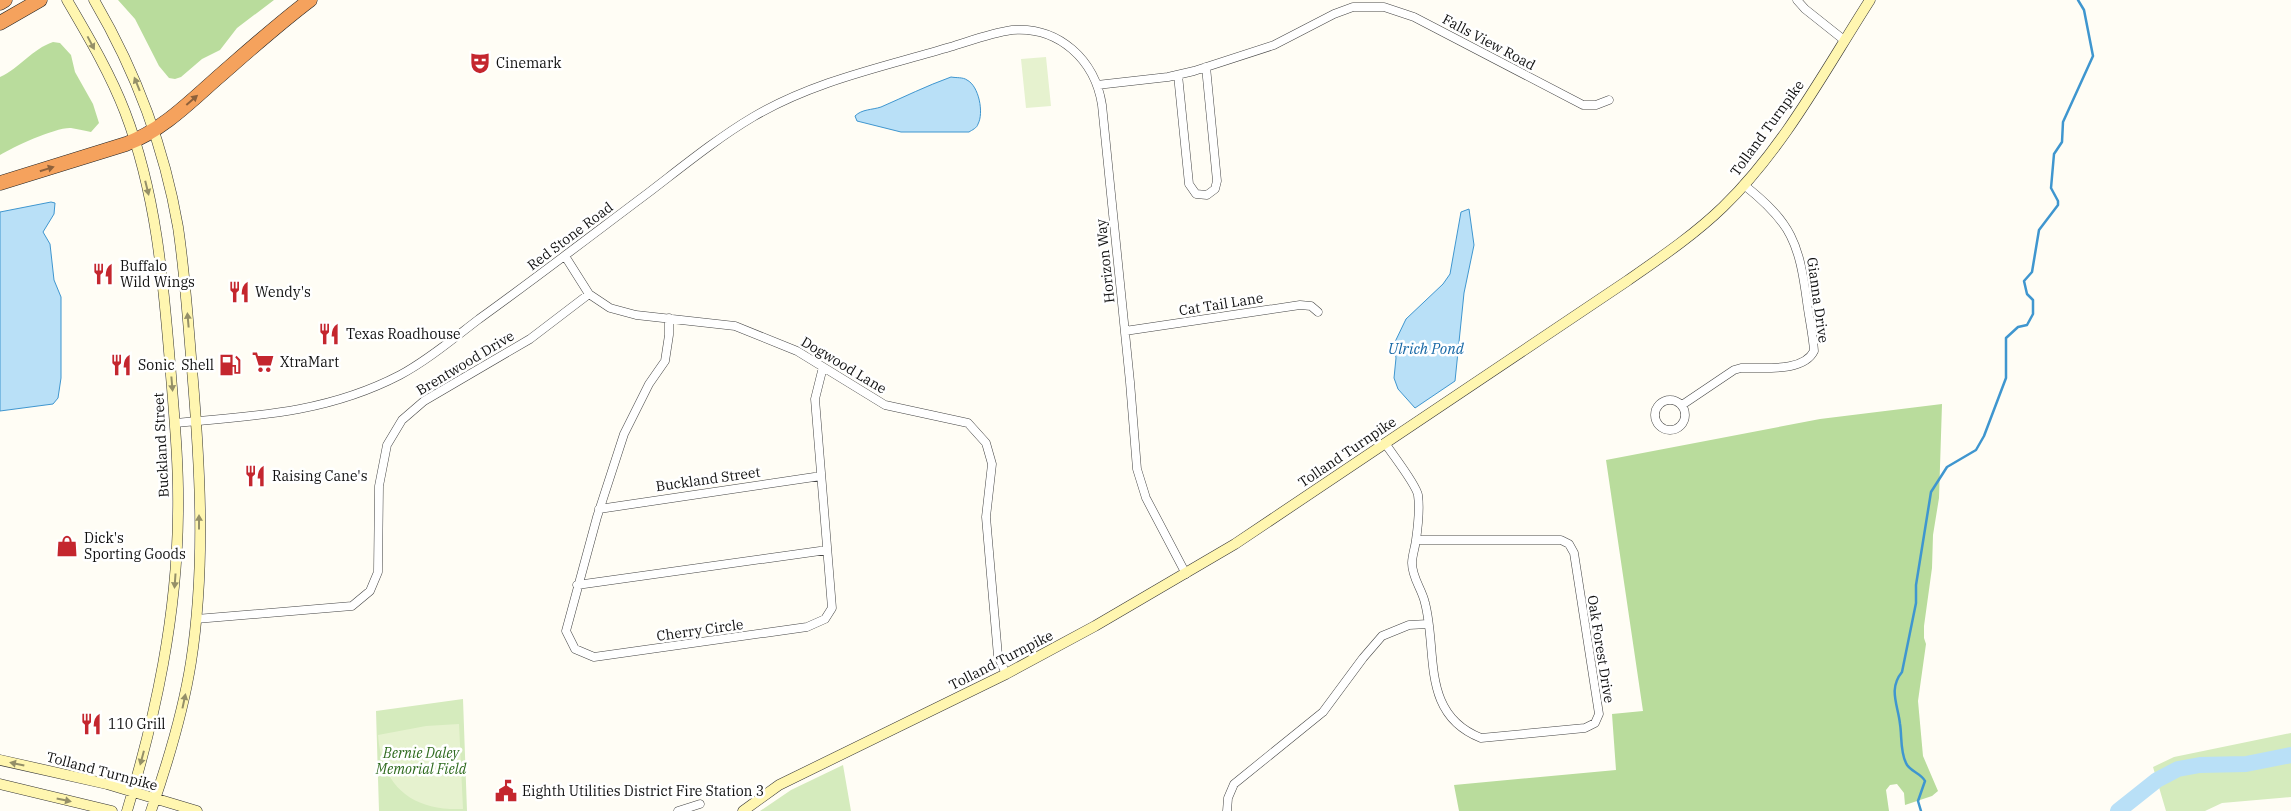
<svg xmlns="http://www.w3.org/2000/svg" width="2291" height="811" font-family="'IBM Plex Serif',serif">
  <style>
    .green { fill: #d5ebbd }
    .forest { fill: #b9dc9c }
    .pitch { fill: #e6f2cf }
    .water { fill: #b9e0f7; stroke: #3f96cf }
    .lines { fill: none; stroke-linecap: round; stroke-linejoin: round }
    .stream { stroke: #3f96cf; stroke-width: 2.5 }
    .river { stroke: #b9e0f7; stroke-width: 16 }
    .street-casing { stroke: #444; stroke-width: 9 }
    .secondary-casing { stroke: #333; stroke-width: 11 }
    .highway-casing { stroke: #222; stroke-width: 15 }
    .street { stroke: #fff; stroke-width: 8 }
    .secondary { stroke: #fff6b0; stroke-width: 10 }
    .highway { stroke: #f5a25d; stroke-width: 14 }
    .oneway { fill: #948f68 }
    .oneway2 { fill: #8e613b }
    .labels { text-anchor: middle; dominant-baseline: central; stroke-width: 5; stroke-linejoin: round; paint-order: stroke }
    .street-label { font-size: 14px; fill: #111; stroke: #fff }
    .poi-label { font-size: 14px; fill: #111; stroke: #fff; text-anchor: start }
    .park-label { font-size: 14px; font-style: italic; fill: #2f6b1f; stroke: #fff }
    .water-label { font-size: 15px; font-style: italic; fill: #1768a6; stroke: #fff }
  </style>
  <rect width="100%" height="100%" fill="#fffdf5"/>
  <path class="green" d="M 463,699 L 467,811 L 379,811 L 376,711 Z
    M 2291,733 L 2291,797 L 2222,803 L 2205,811 L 2166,811 L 2153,767 L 2174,757 Z
    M 843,765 L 851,811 L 760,811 L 791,790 Z"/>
  <path class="forest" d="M 118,0 L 274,0 L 237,28 L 220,50 L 202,59 L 181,77 L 175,79 L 169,78 L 159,66 L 135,19 Z
    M 53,42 L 60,43 L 71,55 L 75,72 L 93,104 L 99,123 L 91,132 C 85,131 78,129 71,128 C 56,127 13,147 0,155 L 0,77 C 20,68 32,49 53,42 Z
    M 1942,404 L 1939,498 L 1933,535 L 1932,568 L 1924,626 L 1924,638 L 1926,644 L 1918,701 L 1923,756 L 1938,791 L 1932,796 L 1905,805 L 1904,793 L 1897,784 L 1890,785 L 1886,790 L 1889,811 L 1459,811 L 1454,785 L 1616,770 L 1612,714 L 1643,711 L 1606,460 L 1820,419 Z"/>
  <path class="pitch" d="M 1046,57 L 1051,106 L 1026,108 L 1021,59 Z
    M 459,724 L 463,809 C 412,811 382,787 378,735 L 426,726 Z"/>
  <path class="water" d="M 951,77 C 956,78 963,77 967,80 C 979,86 984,113 978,124 C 977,128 972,130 969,132 L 901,132 L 857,121 L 855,116 C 862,109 872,110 881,107 C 904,97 926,86 951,77 Z
    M 51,202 L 55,203 L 54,214 L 43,232 L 50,244 L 54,280 L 61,297 L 61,378 L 58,398 L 53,404 L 0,411 L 0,212 Z
    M 1469,209 L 1474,245 L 1464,293 L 1455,381 L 1415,408 L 1398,389 L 1394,378 L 1396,358 L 1394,344 L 1406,319 L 1443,284 L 1450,274 L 1461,212 Z"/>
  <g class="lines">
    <path class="stream" d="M 1921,811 L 1918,801 L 1925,781 C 1921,773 1909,771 1906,763 C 1900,751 1902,736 1900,724 C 1898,705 1888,689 1902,672 L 1916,603 L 1916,585 L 1931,492 L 1947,467 L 1976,450 L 1984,436 L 2006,378 L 2006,338 L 2018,327 L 2027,325 L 2033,314 L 2033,300 L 2027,294 L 2024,281 L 2032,272 L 2039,230 L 2058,205 L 2058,201 L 2051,188 L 2054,154 L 2062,142 L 2063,122 L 2093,56 L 2084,10 L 2078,0"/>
    <path class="river" d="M 2118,811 L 2157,780 L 2178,769 L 2200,765 L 2246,764 L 2291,755"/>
    <g class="street-casing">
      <path id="street" d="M 1797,0 L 1805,9 L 1844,40
        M 1178,75 L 1189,184 L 1196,194 L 1207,195 L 1215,189 L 1217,181 L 1206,67
        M 1097,85 L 1168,77 L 1194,71 L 1274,45 L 1334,14 L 1353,7 L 1384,7 L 1414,17 L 1583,105 L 1596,105 L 1609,100
        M 565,256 L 589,294 L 610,308 L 636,315 L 735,326 L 797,351 L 885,405 L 968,423 L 986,443 L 992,464 L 986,517 L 998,656 L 1006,674
        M 669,318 L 669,335 L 665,361 L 649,384 L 624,434 L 597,517 L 566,631 L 575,649 L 594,657 L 807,627 L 825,619 L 832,608 L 815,399 L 823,367
        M 1125,331 L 1300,305 L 1311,306 L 1318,312
        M1655 415a15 15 0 1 1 30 0a15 15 0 1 1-30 0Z
        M 1682,405 L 1734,370 L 1741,368 C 1762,367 1803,373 1814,351 C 1813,335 1809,318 1807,302 C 1799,243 1792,223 1744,185
        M 175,423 C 255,416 327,413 400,375 C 428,360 454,338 479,319 C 536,278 592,235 648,193 C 682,167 716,139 753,117 C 814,81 883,67 950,47 C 970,41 991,33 1012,30 C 1059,26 1095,60 1102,105 L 1130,382 L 1137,469 L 1146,498 L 1186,574
        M 1385,443 C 1392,454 1416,484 1418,495 C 1420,509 1418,526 1416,540 C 1415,548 1412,556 1412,563 C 1412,578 1422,589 1425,603 C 1438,652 1420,714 1481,738 L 1585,728 L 1595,723 L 1599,714 L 1574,553 L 1569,544 L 1561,540 L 1416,540
        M 599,509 L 821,476
        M 577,585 L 827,550
        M 196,619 L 352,606 L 370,591 L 378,572 L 379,486 L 387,445 L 402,420 L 424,401 L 530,339 L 589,294
        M 678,811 L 700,804
        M 1227,811 L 1228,798 L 1234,784 L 1323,712 L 1363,658 L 1382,636 L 1409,625 L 1428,624"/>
    </g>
    <g class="secondary-casing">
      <path id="secondary" d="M 67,0 C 88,36 110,73 125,112 C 156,193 163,278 170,363 C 174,414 179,464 178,514 C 177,616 156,714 127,811
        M 94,0 C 135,70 164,146 178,227 C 185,274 188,321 192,369 C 200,465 206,565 191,662 C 183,713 168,762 151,811
        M 0,760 L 107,784 L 197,811
        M 0,784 L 112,811
        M 743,811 L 779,785 L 1006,674 L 1095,626 L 1235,544 L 1627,281 C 1660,258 1694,235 1723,207 C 1784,148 1825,70 1870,0"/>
    </g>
    <g class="highway-casing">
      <path id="highway" d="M 0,3 L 5,0
        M 0,23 L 40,0
        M 0,183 L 126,144 C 161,131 189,103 216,79 C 247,52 277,25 310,0"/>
    </g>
    <use href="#street" class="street"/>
    <use href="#secondary" class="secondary"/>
    <use href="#highway" class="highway"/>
  </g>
  <defs><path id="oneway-solid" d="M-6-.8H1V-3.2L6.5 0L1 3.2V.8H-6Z" transform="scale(1.25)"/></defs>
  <g class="oneway">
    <use href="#oneway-solid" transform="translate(91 43) rotate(62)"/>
    <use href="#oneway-solid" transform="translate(137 84) rotate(-112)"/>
    <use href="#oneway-solid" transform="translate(147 188) rotate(76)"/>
    <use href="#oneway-solid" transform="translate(188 320) rotate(-95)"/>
    <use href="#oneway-solid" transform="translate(172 384) rotate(85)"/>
    <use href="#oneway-solid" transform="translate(199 522) rotate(-90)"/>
    <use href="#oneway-solid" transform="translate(175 581) rotate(94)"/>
    <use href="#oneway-solid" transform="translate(184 701) rotate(-78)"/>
    <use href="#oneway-solid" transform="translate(142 758) rotate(105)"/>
    <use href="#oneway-solid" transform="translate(17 764) rotate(-168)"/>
    <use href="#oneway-solid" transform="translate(64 800) rotate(12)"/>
  </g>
  <g class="oneway2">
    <use href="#oneway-solid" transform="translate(192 100) rotate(-41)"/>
    <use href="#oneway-solid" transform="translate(47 169) rotate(-17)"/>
  </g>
  <defs>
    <g id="theatre-bare" transform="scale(1.725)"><path d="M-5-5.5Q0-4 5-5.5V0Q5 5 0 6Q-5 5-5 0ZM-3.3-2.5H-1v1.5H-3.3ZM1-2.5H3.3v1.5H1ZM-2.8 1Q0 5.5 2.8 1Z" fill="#c4262e" stroke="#fff" stroke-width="2.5" paint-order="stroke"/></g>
    <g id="restaurant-bare" transform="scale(1.725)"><path d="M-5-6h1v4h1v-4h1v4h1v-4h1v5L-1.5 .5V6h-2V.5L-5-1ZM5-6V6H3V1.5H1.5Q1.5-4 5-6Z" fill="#c4262e" stroke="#fff" stroke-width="2.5" paint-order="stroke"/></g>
    <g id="supermarket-bare" transform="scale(1.725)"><path d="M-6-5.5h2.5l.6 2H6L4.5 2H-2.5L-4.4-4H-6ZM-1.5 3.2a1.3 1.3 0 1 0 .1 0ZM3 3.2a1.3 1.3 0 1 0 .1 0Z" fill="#c4262e" stroke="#fff" stroke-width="2.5" paint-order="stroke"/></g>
    <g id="fuel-bare" transform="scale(1.725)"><path d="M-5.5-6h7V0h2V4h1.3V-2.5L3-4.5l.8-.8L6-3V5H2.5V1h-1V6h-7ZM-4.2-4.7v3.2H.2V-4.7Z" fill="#c4262e" stroke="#fff" stroke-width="2.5" paint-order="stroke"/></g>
    <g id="shop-bare" transform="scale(1.725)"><path d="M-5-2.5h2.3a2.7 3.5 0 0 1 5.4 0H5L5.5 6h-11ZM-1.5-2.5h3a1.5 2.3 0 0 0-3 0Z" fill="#c4262e" stroke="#fff" stroke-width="2.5" paint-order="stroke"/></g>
    <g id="civic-bare" transform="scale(1.725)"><path d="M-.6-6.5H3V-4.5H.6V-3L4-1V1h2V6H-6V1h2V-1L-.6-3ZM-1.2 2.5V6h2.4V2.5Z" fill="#c4262e" stroke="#fff" stroke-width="2.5" paint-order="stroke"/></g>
  </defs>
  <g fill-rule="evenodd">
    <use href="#theatre-bare" x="480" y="63"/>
    <use href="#restaurant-bare" x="103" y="274"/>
    <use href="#restaurant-bare" x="239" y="292"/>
    <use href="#restaurant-bare" x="329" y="334"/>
    <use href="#supermarket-bare" x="263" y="362"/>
    <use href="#restaurant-bare" x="121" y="365"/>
    <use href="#fuel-bare" x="230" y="365"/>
    <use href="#restaurant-bare" x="255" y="476"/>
    <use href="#shop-bare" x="67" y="546"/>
    <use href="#restaurant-bare" x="91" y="724"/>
    <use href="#civic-bare" x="506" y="791"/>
  </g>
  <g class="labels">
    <g class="street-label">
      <text transform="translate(1489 42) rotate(28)">Falls View Road</text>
      <text transform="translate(1767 128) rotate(-54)">Tolland Turnpike</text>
      <text transform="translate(570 236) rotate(-37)">Red Stone Road</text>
      <text transform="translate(1105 261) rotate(-96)">Horizon Way</text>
      <text transform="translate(1818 300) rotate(82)">Gianna Drive</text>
      <text transform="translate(1221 304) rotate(-9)">Cat Tail Lane</text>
      <text transform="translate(465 363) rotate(-31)">Brentwood Drive</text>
      <text transform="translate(844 365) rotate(31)">Dogwood Lane</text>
      <text transform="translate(161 445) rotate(-93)">Buckland Street</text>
      <text transform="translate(1347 452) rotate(-34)">Tolland Turnpike</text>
      <text transform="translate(708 479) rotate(-8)">Buckland Street</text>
      <text transform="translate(700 630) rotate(-8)">Cherry Circle</text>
      <text transform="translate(1601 649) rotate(81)">Oak Forest Drive</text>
      <text transform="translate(1001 660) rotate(-27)">Tolland Turnpike</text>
      <text transform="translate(102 771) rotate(15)">Tolland Turnpike</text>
    </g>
    <g class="poi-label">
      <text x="496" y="63">Cinemark</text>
      <text x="120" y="266">Buffalo<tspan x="120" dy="16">Wild Wings</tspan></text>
      <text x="255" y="292">Wendy's</text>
      <text x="346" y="334">Texas Roadhouse</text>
      <text x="280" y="362">XtraMart</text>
      <text x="138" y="365">Sonic</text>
      <text x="214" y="365" text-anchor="end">Shell</text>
      <text x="272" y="476">Raising Cane's</text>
      <text x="84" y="538">Dick's<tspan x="84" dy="16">Sporting Goods</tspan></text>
      <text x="108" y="724">110 Grill</text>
      <text x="522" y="791">Eighth Utilities District Fire Station 3</text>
    </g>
    <g class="park-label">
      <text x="421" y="753">Bernie Daley<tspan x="421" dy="16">Memorial Field</tspan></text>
    </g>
    <g class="water-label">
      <text x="1426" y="348">Ulrich Pond</text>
    </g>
  </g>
</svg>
